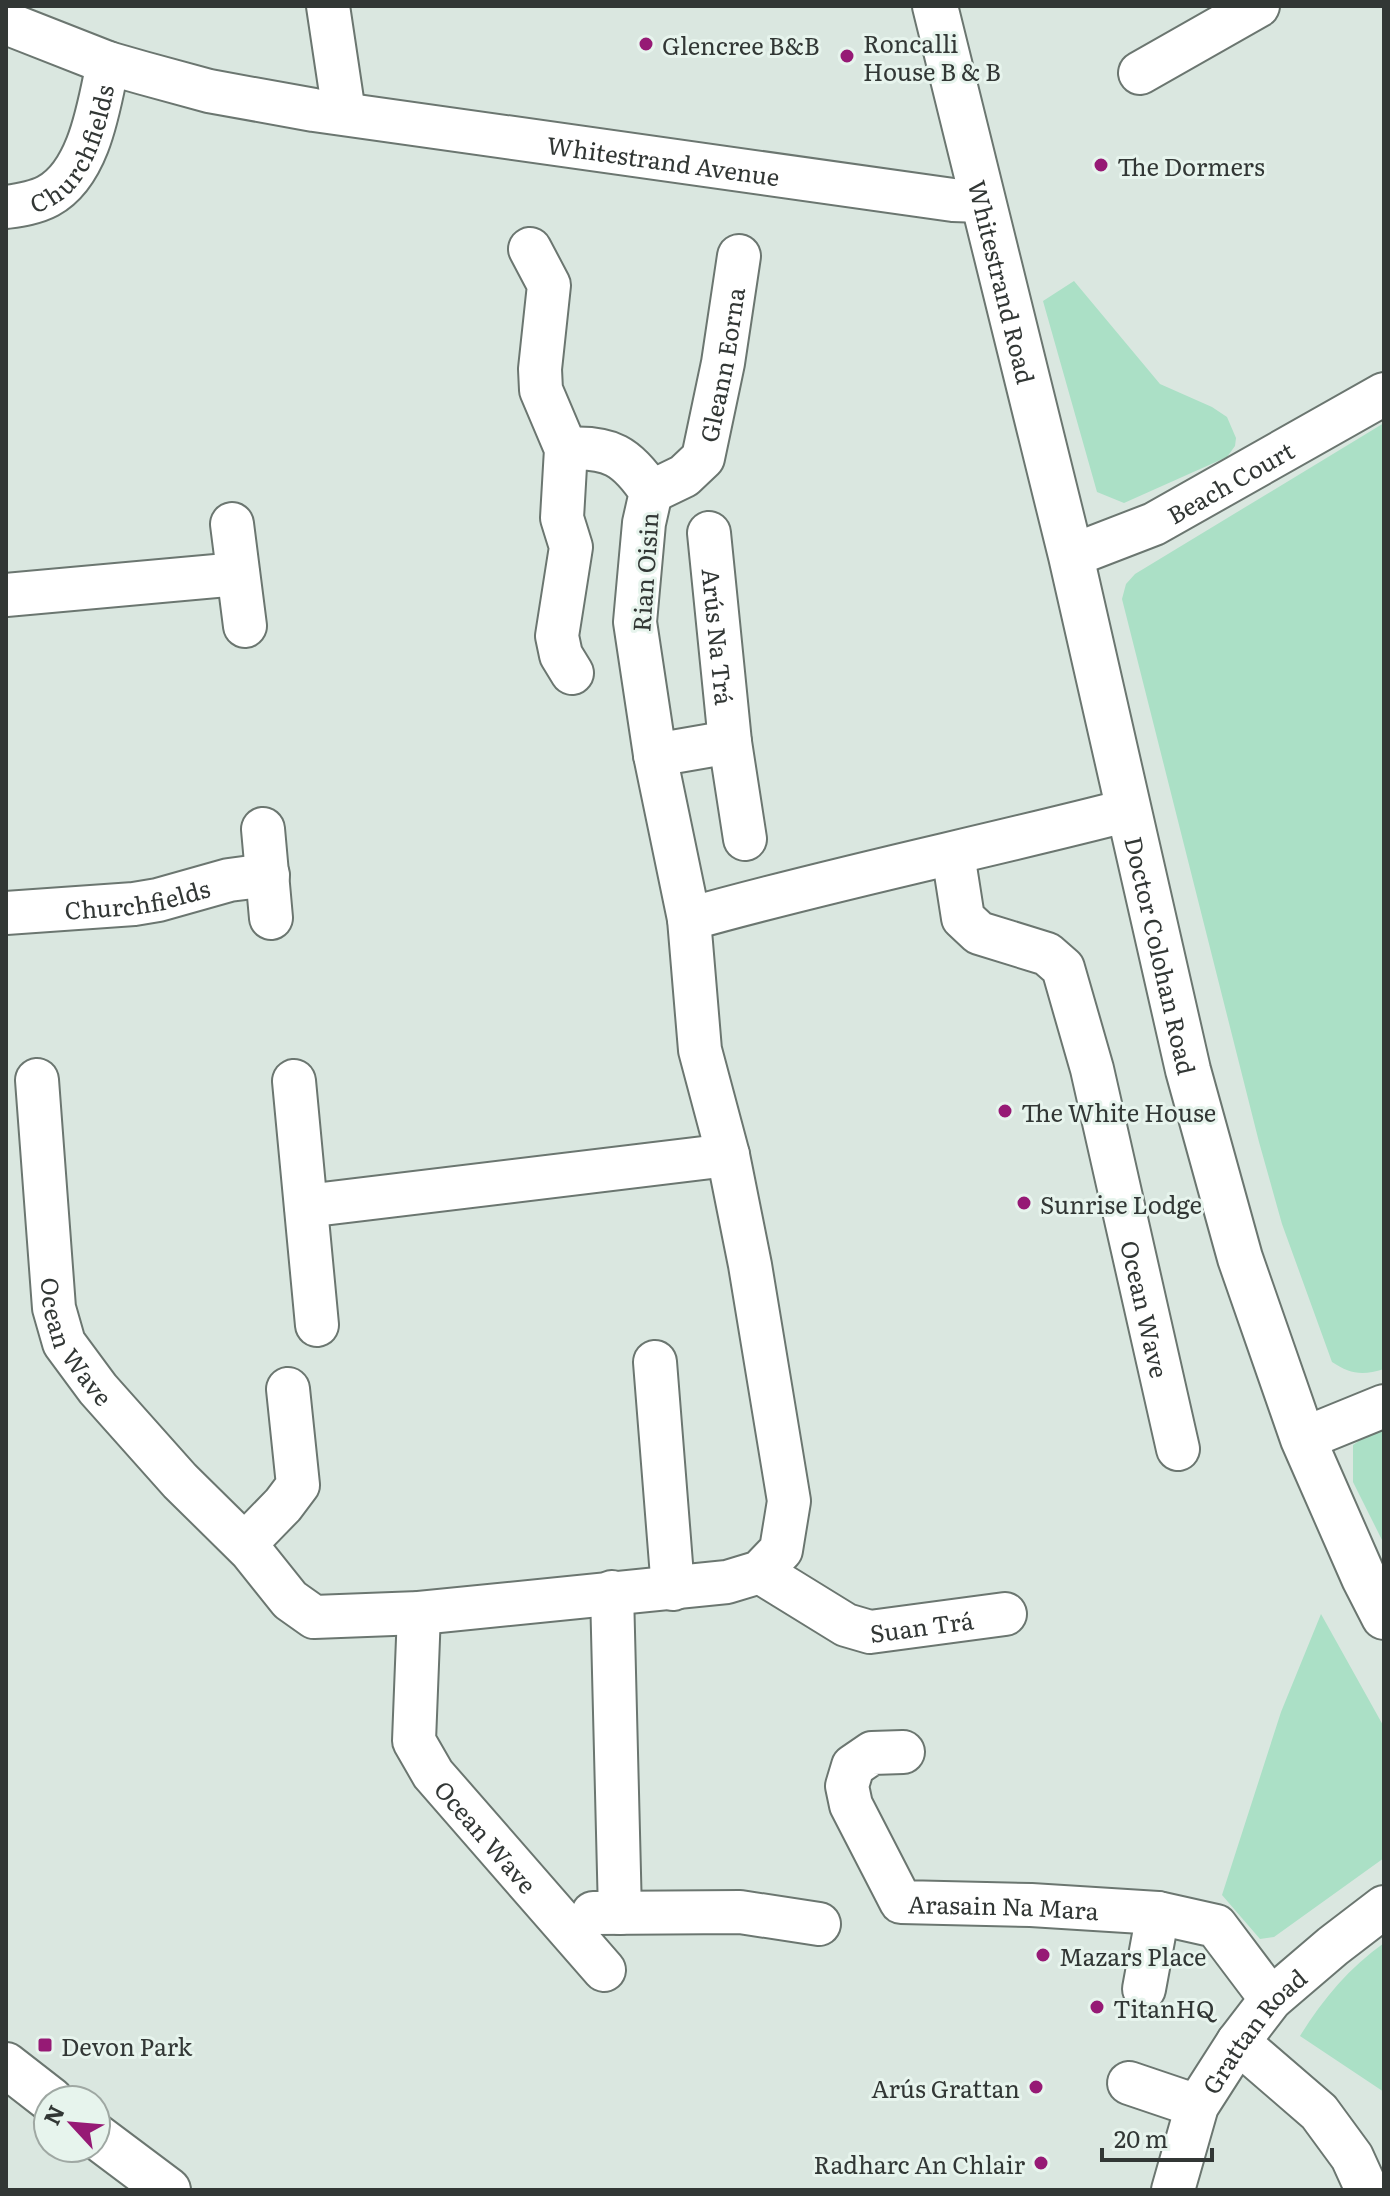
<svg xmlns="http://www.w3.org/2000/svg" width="1390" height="2196" font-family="Literata,serif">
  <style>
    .green { fill: #abe0c6 }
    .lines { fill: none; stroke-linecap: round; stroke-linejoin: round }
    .minor-casing { stroke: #6b7670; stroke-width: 46 }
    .secondary-casing { stroke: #6b7670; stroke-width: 48 }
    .minor { stroke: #fff; stroke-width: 42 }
    .secondary { stroke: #fff; stroke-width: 44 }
    .poi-dot { fill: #961a75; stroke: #e7f4ed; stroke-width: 3 }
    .labels { text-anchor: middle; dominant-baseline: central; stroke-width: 6; stroke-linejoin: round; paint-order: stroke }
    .poi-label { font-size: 24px; fill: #323735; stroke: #e7f4ed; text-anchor: start }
    .street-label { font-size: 24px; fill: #323735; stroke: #e7f4ed }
  </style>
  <rect width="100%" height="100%" fill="#dae7e0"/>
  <path class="green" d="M 1074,281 L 1160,384 L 1212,407 L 1227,417 L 1236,438 L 1235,446 L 1227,457 L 1124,503 L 1097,492 L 1043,301 Z
    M 1384,423 L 1384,1369 C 1362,1376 1350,1374 1332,1362 L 1282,1224 L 1259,1142 L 1122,599 L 1126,584 L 1135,574 Z
    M 1384,1424 L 1384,1544 L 1353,1482 L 1353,1445 Z
    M 1321,1614 L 1384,1727 L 1384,1858 L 1274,1937 L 1260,1939 L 1222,1895 L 1281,1712 Z
    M 1384,1943 L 1384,2092 L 1300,2036 C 1322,2000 1350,1967 1384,1943 Z"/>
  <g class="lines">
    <g class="minor-casing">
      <g id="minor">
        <path d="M 328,6 L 344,113"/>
        <path id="s1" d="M 6,23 L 108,63 L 143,73 L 209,91 L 314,110 L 953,200 L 982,201"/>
        <path d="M 1140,73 L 1258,6"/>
        <path id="s2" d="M 6,207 C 20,205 35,203 48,196 C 90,173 99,105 108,63"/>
        <path d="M 530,249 L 549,285 L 540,369 L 541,390 L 566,449 L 562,518 L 571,547 L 557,636 L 561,655 L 572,673"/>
        <path d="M 566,449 C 610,446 627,456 651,492 L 644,523 L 635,622 L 655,755 L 689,919"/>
        <path id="s3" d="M 651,492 L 684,476 L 703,458 L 723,363 L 739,256"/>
        <path d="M 232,524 L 245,626"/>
        <path id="s4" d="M 709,533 L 730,742 L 745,839"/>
        <path id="s5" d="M 1071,556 L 1154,524 L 1384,394"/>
        <path d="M 6,595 L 238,574"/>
        <path d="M 655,755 L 730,742"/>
        <path d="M 263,829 L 271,918"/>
        <path id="s6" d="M 953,854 L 963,918 L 979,933 L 1047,954 L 1063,968 L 1092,1069 L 1178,1449"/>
        <path id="s7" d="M 6,913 L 134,904 L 158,900 L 229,880 L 268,875"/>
        <path id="s8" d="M 37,1080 L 54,1308 L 64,1343 L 98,1389 L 180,1481 L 250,1550 L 290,1600 L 314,1617 L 419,1613 L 727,1582 L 760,1572 L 781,1550 L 789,1501 L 750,1265 L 728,1155 L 700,1050 L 689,919 C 834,878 982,848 1129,810"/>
        <path d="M 294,1081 L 317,1325"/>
        <path d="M 306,1206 L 728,1155"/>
        <path d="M 655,1362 L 673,1589"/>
        <path d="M 1303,1439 L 1384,1406"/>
        <path d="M 245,1544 L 283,1505 L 298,1485 L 288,1389"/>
        <path id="s9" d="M 760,1572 L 846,1625 L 870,1632 L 1005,1614"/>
        <path d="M 612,1592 L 620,1913"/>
        <path id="s10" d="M 419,1613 L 414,1741 L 433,1774 L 604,1970"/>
        <path id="s11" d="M 903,1752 L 872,1753 L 853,1766 L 847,1786 L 851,1805 L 901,1902 L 1031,1905 L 1158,1913 L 1216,1926 L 1271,1999"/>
        <path d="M 593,1913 L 740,1912 L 819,1924"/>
        <path d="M 1144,1989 L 1158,1913"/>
        <path d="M 1238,2042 L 1319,2112 L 1352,2157 L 1367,2190"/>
        <path d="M 1129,2083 L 1197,2106"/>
        <path id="s12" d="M 1173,2190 L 1197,2106 L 1238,2042 L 1271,1999 L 1333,1946 L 1384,1907"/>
      </g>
    </g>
    <g class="secondary-casing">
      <g id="secondary">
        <path id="s13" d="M 935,6 L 1071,556 L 1188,1070 L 1240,1258 L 1303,1439 L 1364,1578 L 1384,1617"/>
        <path d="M 6,2065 L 51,2100"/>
        <path d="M 96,2136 L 168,2190"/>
      </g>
    </g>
    <use href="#minor" class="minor"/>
    <use href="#secondary" class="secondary"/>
  </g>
  <g class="poi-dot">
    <circle cx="646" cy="44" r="8"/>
    <circle cx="847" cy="56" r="8"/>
    <circle cx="1101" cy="165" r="8"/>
    <circle cx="1005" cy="1111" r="8"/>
    <circle cx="1024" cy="1203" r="8"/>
    <circle cx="1043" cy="1955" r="8"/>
    <circle cx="1097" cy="2007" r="8"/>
    <rect x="37" y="2037" width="16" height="16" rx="4"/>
    <circle cx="1036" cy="2087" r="8"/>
    <circle cx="1041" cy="2163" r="8"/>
  </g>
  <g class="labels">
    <g class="poi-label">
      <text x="863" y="42">Roncalli<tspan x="863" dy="28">House B &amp; B</tspan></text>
      <text x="662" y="44">Glencree B&amp;B</text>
      <text x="1117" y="165">The Dormers</text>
      <text x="1021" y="1111">The White House</text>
      <text x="1040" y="1203">Sunrise Lodge</text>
      <text x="1059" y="1955">Mazars Place</text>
      <text x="1113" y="2007">TitanHQ</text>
      <text x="61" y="2045">Devon Park</text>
      <text x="1020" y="2087" text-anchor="end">Arús Grattan</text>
      <text x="1025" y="2163" text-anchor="end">Radharc An Chlair</text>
    </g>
    <g class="street-label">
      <text stroke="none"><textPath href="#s2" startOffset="98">Churchfields</textPath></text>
      <text stroke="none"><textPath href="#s1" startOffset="674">Whitestrand Avenue</textPath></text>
      <text stroke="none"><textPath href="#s13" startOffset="284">Whitestrand Road</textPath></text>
      <text stroke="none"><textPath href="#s3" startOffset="158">Gleann Eorna</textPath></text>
      <text stroke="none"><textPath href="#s5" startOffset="176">Beach Court</textPath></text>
      <text transform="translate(644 572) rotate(-86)">Rian Oisin</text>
      <text stroke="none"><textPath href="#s4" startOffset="104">Arús Na Trá</textPath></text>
      <text stroke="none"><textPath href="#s7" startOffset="132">Churchfields</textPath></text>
      <text stroke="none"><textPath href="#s13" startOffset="976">Doctor Colohan Road</textPath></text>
      <text stroke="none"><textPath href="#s6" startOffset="530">Ocean Wave</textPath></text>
      <text stroke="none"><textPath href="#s8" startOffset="268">Ocean Wave</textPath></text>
      <text stroke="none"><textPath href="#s9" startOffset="178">Suan Trá</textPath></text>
      <text stroke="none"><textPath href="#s10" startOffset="248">Ocean Wave</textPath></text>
      <text stroke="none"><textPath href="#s11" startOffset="306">Arasain Na Mara</textPath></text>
      <text stroke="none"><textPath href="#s12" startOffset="182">Grattan Road</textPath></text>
    </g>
  </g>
  <rect width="1390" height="2196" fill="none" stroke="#323735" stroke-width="16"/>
  <g transform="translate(72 2124) rotate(296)"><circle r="38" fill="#e7f4ed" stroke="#9fa8a3" stroke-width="2"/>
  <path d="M0-6L14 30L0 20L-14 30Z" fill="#961a75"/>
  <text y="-12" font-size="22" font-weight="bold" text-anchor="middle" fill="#323735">N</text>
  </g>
  <path d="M1102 2148v12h110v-12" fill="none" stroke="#323735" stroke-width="4"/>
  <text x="1114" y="2148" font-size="24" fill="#323735" stroke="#e7f4ed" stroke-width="6" paint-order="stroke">20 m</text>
</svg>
